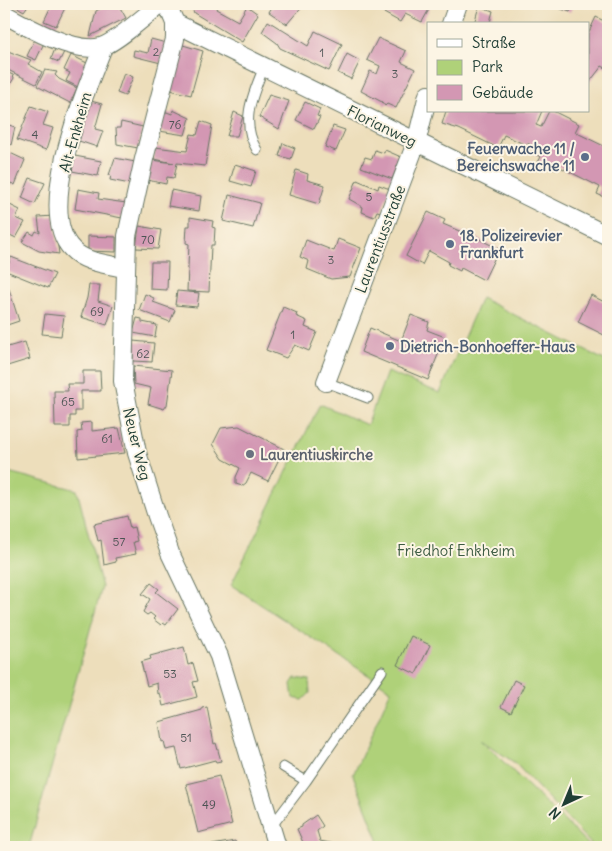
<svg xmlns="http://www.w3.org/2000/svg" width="612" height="851" font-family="Delius,sans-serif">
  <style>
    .green { fill: #afd179; stroke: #678756 }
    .building { fill: #d397b3 }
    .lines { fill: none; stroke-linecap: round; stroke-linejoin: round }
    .service-casing { stroke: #677563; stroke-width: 11 }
    .minor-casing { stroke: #677563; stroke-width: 20 }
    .service { stroke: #fff; stroke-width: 9 }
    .minor { stroke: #fff; stroke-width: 18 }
    .service-dot { fill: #5c6f8a; stroke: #fcf5e5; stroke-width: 2 }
    .worship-dot { fill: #6b7280; stroke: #fcf5e5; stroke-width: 2 }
    .labels { text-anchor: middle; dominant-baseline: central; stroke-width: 4; stroke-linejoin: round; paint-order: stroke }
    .number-label { font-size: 12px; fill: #4c5454 }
    .street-label { font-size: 15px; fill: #1f3d34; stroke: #fcf5e5 }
    .service-label { font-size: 15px; font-weight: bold; fill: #4e5e75; stroke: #fcf5e5; text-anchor: start }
    .worship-label { font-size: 15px; font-weight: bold; fill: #5b616d; stroke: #fcf5e5; text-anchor: start }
    .park-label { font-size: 15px; fill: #3c5b42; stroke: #fcf5e5 }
  </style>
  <rect width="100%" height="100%" fill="#fcf5e5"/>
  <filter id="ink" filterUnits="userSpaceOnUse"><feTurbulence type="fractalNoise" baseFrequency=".02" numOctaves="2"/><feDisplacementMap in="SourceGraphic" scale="10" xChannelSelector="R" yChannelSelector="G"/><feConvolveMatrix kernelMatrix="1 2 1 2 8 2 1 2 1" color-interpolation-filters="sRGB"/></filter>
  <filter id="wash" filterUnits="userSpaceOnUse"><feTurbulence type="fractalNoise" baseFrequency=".0096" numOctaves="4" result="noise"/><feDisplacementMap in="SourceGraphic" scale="20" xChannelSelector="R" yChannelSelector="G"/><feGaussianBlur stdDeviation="1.12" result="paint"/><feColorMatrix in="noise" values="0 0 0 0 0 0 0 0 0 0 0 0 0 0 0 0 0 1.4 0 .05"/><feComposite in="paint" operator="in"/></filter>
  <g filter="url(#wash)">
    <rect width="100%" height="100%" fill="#eddebb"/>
    <path class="green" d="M 481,298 L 608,362 L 608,847 L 594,847 L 515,763 L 481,740 L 591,847 L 381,847 L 353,775 L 391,690 L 231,585 L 320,404 L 367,425 L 387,372 L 440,393 Z
      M 4,471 L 77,490 L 102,587 L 29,847 L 4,847 Z
      M 295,678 L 309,680 L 310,693 L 303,700 L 293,698 L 291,684 Z"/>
    <g id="blocks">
      <path class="building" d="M 12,4 L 29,4 L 24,11 Z
        M 52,4 L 67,4 L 56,26 L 44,21 Z
        M 108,4 L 118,4 L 126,18 L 90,36 L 96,11 Z
        M 195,4 L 218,4 L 216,9 L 238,21 L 247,6 L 258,14 L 242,42 L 194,13 L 192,8 Z
        M 274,4 L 304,4 L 287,24 L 269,12 Z
        M 378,4 L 432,4 L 422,22 L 405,14 L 400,22 L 384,13 L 387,8 Z
        M 547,4 L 573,4 L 570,12 Z
        M 479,6 L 493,11 L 490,22 L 495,24 L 474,24 Z
        M 596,17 L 608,23 L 608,69 L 602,66 L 588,84 L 588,34 Z
        M 268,21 L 308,46 L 315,31 L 342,44 L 329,71 L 280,48 L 277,43 L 262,32 Z
        M 378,38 L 406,51 L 401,62 L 415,69 L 396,108 L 387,104 L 385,106 L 382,102 L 361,91 L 370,71 L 377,74 L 380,66 L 367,60 Z
        M 35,39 L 44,43 L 36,60 L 27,56 Z
        M 151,39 L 166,43 L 161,63 L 133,56 L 134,50 L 148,53 Z
        M 183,45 L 203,51 L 191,95 L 170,90 Z
        M 55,49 L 64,52 L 59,62 L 51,59 Z
        M 8,51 L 31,60 L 28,64 L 42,72 L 36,84 L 4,68 L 4,60 Z
        M 347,54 L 360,61 L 351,79 L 338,73 Z
        M 71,55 L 87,63 L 78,87 L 66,81 L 70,73 L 64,70 Z
        M 45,70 L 57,72 L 55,75 L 59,79 L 77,88 L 70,103 L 37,86 Z
        M 4,71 L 13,75 L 14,78 L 7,90 L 4,89 Z
        M 124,73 L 133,77 L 125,96 L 117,93 Z
        M 269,95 L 289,101 L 279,129 L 259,117 Z
        M 91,101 L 102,104 L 95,129 L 103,131 L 97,147 L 79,141 Z
        M 305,102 L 320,109 L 317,116 L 320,117 L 314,129 L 296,120 Z
        M 31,106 L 48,112 L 43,125 L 53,128 L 46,150 L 17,140 Z
        M 173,110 L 190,118 L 185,135 L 159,131 L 164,111 L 172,114 Z
        M 446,111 L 542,111 L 536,125 L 541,127 L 549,111 L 553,111 L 579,124 L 575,132 L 608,148 L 608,199 L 597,194 L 600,187 L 558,166 L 556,169 L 538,162 L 541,157 L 532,153 L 535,147 L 527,143 L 526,145 L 504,135 L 498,148 L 459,129 L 442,124 Z
        M 234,112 L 243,116 L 237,136 L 227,136 Z
        M 201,121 L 212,125 L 205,166 L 177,163 L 174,178 L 167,177 L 166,184 L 147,180 L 152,160 L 174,163 L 154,159 L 155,147 L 187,151 L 191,134 L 197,135 Z
        M 121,122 L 143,127 L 138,148 L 117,144 L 116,128 L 120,128 Z
        M 6,124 L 15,127 L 11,145 L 4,143 Z
        M 333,126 L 345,130 L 336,151 L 325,147 Z
        M 283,143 L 295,148 L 291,159 L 279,156 Z
        M 375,150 L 384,153 L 385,150 L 401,157 L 392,179 L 361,167 L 365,157 L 372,159 Z
        M 8,152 L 25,160 L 15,185 L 11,183 L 4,197 L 4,162 Z
        M 75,156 L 101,161 L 98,176 L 72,171 Z
        M 115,158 L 135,162 L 130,184 L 110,180 L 111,175 L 109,175 Z
        M 235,164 L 256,171 L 251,187 L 230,181 Z
        M 296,170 L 308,174 L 307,180 L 325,185 L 319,204 L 289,195 Z
        M 30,178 L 45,183 L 35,204 L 22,198 Z
        M 357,180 L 378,189 L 379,185 L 390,189 L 381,212 L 377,211 L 374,217 L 362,212 L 363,207 L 349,199 Z
        M 78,189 L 99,193 L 98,199 L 126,203 L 122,218 L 75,209 Z
        M 171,190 L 201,196 L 199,211 L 168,206 Z
        M 229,195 L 260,203 L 253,228 L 223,221 Z
        M 4,202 L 20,210 L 16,218 L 25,222 L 16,238 L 4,232 Z
        M 428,212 L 445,220 L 443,224 L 464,233 L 465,232 L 499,249 L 484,280 L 461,268 L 460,271 L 448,265 L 449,262 L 429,251 L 422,265 L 406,256 Z
        M 54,216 L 59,254 L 39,251 L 22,242 L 29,232 L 34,235 L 36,231 L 40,233 L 38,217 Z
        M 190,217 L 213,221 L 212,227 L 215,228 L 214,245 L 211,245 L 209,292 L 187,291 L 189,244 L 186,243 L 187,226 L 190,226 Z
        M 139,226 L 161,230 L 158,249 L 136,248 Z
        M 88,236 L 116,237 L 116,252 L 88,251 Z
        M 338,239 L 361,248 L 350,277 L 331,279 L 307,269 L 309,261 L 300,257 L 306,240 L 334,251 Z
        M 11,257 L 55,274 L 48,288 L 6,271 Z
        M 151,262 L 168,262 L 167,290 L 150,289 Z
        M 89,285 L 100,285 L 98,301 L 113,306 L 107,325 L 81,317 L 87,298 Z
        M 9,289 L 19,321 L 4,326 L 4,291 Z
        M 177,291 L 199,293 L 197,307 L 175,305 Z
        M 145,294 L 154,298 L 153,302 L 175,310 L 170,322 L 139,310 Z
        M 591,295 L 608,304 L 608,337 L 578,322 Z
        M 283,307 L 297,313 L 296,316 L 307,321 L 305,327 L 317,332 L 309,351 L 295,345 L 286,358 L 266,350 Z
        M 45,314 L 64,316 L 61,336 L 42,334 Z
        M 411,315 L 429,322 L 427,330 L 445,337 L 428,380 L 361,352 L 370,328 L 401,341 Z
        M 137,318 L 142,319 L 142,322 L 157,325 L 155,337 L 133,333 Z
        M 133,341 L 154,343 L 152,362 L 133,361 Z
        M 25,342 L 30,359 L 4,367 L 4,348 Z
        M 133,366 L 172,370 L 167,405 L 164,409 L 148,404 L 151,388 L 134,384 Z
        M 83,371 L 100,371 L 101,391 L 81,391 L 81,411 L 75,411 L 75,416 L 70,416 L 70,427 L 55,427 L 54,391 L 68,391 L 67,384 L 83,384 Z
        M 92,422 L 92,431 L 119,428 L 125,453 L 78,458 L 77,432 L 82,431 L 81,423 Z
        M 239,426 L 284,449 L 268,481 L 251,473 L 246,483 L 242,486 L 236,484 L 236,477 L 240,468 L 223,459 L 213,444 L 221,428 Z
        M 127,516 L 130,528 L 134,527 L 137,541 L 133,542 L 136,554 L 115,558 L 116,562 L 104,565 L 101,540 L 98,541 L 94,524 Z
        M 151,583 L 159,589 L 156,592 L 178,609 L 166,625 L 163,623 L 161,625 L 153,619 L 155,617 L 150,613 L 147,615 L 143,612 L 150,599 L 142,594 Z
        M 411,636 L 430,645 L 416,674 L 397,665 Z
        M 184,647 L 188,665 L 193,663 L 198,681 L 193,682 L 197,697 L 163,706 L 160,693 L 158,694 L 157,683 L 147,686 L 141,662 L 151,659 L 150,656 Z
        M 514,680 L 524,685 L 511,712 L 501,707 Z
        M 207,707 L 214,744 L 216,743 L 221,761 L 216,762 L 215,760 L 181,769 L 176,748 L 166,750 L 164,741 L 162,742 L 159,722 L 202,710 L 202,708 Z
        M 219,776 L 232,824 L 198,833 L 186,784 Z
        M 316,815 L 323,826 L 317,831 L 320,841 L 340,845 L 339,847 L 305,847 L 297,829 L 302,827 L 302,825 Z
        M 235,841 L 237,847 L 213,847 L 212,845 Z"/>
    </g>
  </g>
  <g filter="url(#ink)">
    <use href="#blocks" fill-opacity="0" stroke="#677563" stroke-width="1"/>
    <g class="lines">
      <g class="service-casing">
        <path id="service" d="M 257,150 C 240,122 252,96 264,67
          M 326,382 L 368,398
          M 306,781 L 382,671
          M 271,827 L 306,781 L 283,767"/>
      </g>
      <g class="minor-casing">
        <path id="minor" d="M 167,4 L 175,23 L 175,39 L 144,159 L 127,236 L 123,381 L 137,453 L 157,516 L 170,553 L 219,656 L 277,847
          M 4,14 C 27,27 75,54 101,47 C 115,43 148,14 160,4
          M 175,23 L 608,236
          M 451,24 L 458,4
          M 103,47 C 86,90 34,210 72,249 C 85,263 107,264 125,268
          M 326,382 L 416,143 L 428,95"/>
      </g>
      <use href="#service" class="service"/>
      <use href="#minor" class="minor"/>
    </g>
  </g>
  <g class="service-dot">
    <circle cx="585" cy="157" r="5"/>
    <circle cx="450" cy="244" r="5"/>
    <circle cx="390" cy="346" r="5"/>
  </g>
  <circle class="worship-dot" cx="250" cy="454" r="5"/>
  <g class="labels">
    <g class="number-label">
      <text x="156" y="51">2</text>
      <text x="322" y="52">1</text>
      <text x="395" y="73">3</text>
      <text x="175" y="124">76</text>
      <text x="35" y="134">4</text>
      <text x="369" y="196">5</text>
      <text x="148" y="239">70</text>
      <text x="331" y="259">3</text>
      <text x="97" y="311">69</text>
      <text x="293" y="334">1</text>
      <text x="143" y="353">62</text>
      <text x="68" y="401">65</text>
      <text x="107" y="438">61</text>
      <text x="119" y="541">57</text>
      <text x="170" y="673">53</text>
      <text x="186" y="737">51</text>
      <text x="209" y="804">49</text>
    </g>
    <g class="street-label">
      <text transform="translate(382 126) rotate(26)">Florianweg</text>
      <text transform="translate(75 132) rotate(-74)">Alt-Enkheim</text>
      <text transform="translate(380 239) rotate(-69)">Laurentiusstraße</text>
      <text transform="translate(137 444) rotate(76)">Neuer Weg</text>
    </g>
    <g class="service-label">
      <text x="575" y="148" text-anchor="end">Feuerwache 11 /<tspan x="575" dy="17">Bereichswache 11</tspan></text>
      <text x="460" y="235">18. Polizeirevier<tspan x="460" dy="17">Frankfurt</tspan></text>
      <text x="400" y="346">Dietrich-Bonhoeffer-Haus</text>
    </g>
    <g class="worship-label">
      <text x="260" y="454">Laurentiuskirche</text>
    </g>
    <g class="park-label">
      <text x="456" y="550">Friedhof Enkheim</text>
    </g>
  </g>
  <rect width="612" height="851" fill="none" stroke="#fcf5e5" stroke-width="20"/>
  <rect x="427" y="22" width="162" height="90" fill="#fcf5e5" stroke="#a4ab9e"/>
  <rect x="437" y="39" width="25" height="8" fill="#ffffff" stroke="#a4ab9e"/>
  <text x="472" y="48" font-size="15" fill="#1f3d34">Straße</text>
  <rect x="437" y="60" width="25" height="15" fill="#afd179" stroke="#a4ab9e"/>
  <text x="472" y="72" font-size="15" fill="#1f3d34">Park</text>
  <rect x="437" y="85" width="25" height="15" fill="#d397b3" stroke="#a4ab9e"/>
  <text x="472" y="98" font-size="15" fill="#1f3d34">Gebäude</text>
  <g transform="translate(564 804) rotate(224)" stroke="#fcf5e5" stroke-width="4" paint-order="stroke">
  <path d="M0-4L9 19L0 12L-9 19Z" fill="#1f3d34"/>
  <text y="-8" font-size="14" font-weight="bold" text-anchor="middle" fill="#1f3d34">N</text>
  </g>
</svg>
